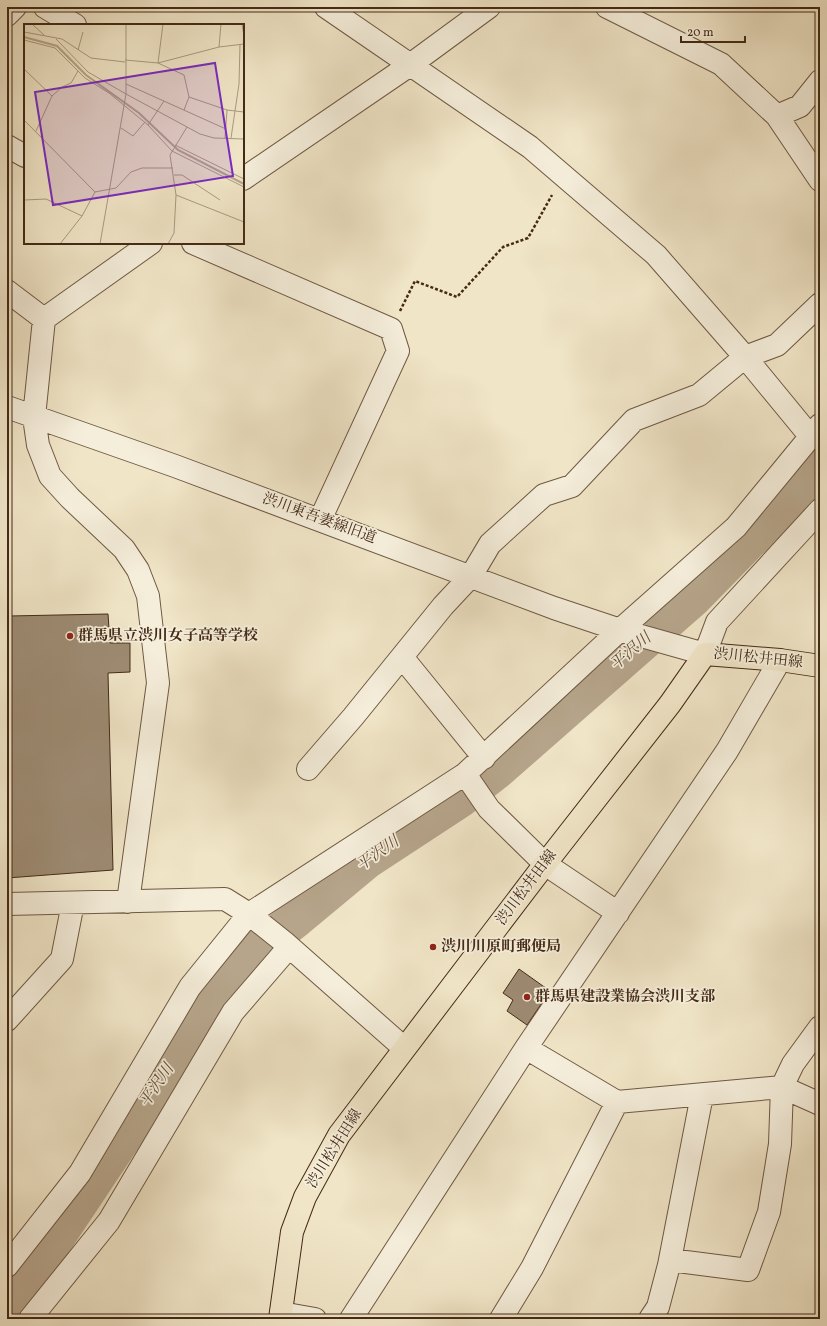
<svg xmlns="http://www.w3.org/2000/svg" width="827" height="1326" font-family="Vollkorn,'Noto Serif JP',serif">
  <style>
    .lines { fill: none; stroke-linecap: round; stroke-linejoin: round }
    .river { stroke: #b6a58b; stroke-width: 38 }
    .building { fill: #9d8b73; stroke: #442a17 }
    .minor-casing { stroke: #6f5943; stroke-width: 24 }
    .major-casing { stroke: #442a17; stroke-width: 24 }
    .path { stroke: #442a17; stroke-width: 2.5; stroke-dasharray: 3 2; stroke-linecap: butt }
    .minor { stroke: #f5eedb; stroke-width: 22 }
    .major { stroke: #f0e5c7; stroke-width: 22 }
    .poi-dot { fill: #8f2418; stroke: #f5eedb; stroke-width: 1.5 }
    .labels { text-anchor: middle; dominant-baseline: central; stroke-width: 3.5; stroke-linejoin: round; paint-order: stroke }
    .street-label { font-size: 15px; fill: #442a17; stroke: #f5eedb }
    .poi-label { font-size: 15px; font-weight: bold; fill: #442a17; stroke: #f5eedb; text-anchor: start }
    .water-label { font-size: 16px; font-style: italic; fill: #664f3a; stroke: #f5eedb }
    .inset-river { fill: none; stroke: #b6a58b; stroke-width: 2 }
    .inset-road { fill: none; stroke: #ab9a81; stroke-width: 1 }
    .view { fill: #7b2cbf; fill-opacity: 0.15; stroke: #7b2cbf; stroke-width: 2 }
    .inset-edge { fill: none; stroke: #442a17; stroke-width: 2 }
  </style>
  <rect width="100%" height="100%" fill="#f0e5c7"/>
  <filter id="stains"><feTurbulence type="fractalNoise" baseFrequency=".005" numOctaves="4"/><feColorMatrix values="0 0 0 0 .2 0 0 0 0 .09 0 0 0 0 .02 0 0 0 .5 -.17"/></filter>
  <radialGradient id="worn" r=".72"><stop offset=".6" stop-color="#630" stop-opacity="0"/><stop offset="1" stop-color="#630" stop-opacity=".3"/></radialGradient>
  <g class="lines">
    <path class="river" d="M 7,1305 L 27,1281 L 197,1026 L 246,958 L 297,918 L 368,859 L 461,798 L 497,770 L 693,598 L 784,505 L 820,466"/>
  </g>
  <path class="building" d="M 7,536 L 9,616 L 108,614 L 110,643 L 130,643 L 130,672 L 108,673 L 113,870 L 7,878 Z
    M 519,969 L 550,991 L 527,1025 L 507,1011 L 513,1000 L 503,993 Z"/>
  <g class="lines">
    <g class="minor-casing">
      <path id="minor" d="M 45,7 L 75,25
        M 326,7 L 530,147 L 656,255 L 745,357 L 810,436
        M 607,7 L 721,64 L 777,116 L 800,106 L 820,81
        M 7,15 L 15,7
        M 777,116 L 820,180
        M 7,146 L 25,156
        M 243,179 L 410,65 L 489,7
        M 193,243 L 391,329 L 398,351 L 320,520
        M 7,291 L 44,319
        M 7,407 L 175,466 L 554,608 L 620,630 L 705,654 L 717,622 L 820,510
        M 402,657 L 484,758
        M 308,769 L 353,717 L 443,606 L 471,576 L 490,544 L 544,495 L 572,486 L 634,420 L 699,395 L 745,357 L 777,345 L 820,304
        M 465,774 L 489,809 L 545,864 L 618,913
        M 128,902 L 158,683 L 148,596 L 138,570 L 124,549 L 70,498 L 50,476 L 38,445 L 34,417 L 44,319 L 151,243
        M 7,904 L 225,899 L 249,914 L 284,942 L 404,1048
        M 7,1020 L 62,959 L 73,903
        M 526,1048 L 617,1102 L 782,1087 L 793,1064 L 820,1027
        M 670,1260 L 748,1270 L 769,1212 L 780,1144 L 782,1087 L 820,1104
        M 7,1266 L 80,1173 L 190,987 L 249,914 L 465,774 L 620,630 L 736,527 L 820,425
        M 281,1313 L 315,1319
        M 30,1319 L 109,1221 L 233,1012 L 289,947
        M 351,1319 L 526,1048 L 727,751 L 780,660
        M 501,1319 L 532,1268 L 617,1102
        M 650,1319 L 658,1307 L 669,1265 L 702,1095"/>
    </g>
    <g class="major-casing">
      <path id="major" d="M 280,1319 L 292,1232 L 305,1197 L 339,1135 L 545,864 L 670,704 L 705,654 L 780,660 L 820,666"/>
    </g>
    <path class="path" d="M 400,311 L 415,281 L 457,297 L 503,247 L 528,238 L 552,195"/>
    <use href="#minor" class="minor"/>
    <use href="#major" class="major"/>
  </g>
  <g class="poi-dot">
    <circle cx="70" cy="636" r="4"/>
    <circle cx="433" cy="947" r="4"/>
    <circle cx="527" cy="997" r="4"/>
  </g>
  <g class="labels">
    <g class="street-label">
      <text transform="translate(319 519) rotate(20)">渋川東吾妻線旧道</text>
      <text transform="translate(758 659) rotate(6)">渋川松井田線</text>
      <text transform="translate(527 888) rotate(-53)">渋川松井田線</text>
      <text transform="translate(335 1149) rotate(-58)">渋川松井田線</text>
    </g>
    <g class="poi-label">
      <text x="78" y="636">群馬県立渋川女子高等学校</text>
      <text x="441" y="947">渋川川原町郵便局</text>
      <text x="535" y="997">群馬県建設業協会渋川支部</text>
    </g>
    <g class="water-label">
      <text transform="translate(631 652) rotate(-41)">平沢川</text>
      <text transform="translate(378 854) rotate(-35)">平沢川</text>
      <text transform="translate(157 1086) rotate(-56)">平沢川</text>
    </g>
  </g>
  <g transform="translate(24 24)">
    <rect width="220" height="220" fill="#f0e5c7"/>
    <path class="inset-river" d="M 0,13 L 33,22 L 62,51 L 115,89 L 154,126 L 220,160"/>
    <path class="inset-road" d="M 8,0 L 20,11M 102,0 L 102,70 L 176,110 L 190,114 L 220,115M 139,0 L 134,39 L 160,51 L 165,73 L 160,86M 218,0 L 220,12M 0,8 L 38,15 L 67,34 L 101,38M 32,15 L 64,48 L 102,70 L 76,220M 0,16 L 31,24 L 61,54 L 85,69 L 124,101 L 148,127 L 220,163M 195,23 L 197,0M 54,26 L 59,8M 101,36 L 134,39 L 195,23 L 220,20M 0,45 L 28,72 L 12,107M 102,60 L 202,105M 28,72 L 38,63 L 47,59 L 54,47M 165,73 L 203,86 L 220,88M 0,96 L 71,168 L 92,164 L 107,148 L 118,144 L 149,144M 124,101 L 140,77M 97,104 L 109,112 L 121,98M 201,114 L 203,86M 207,114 L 215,60 L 216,20M 151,121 L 220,155M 150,151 L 158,151 L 196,176M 152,171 L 220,198M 0,176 L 22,175 L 58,192M 36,220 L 58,192 L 71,168M 144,220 L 150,209 L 152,171 L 146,131 L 163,103"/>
    <path class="view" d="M 191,39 L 209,152 L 29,181 L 11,68 Z"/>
    <rect width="220" height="220" class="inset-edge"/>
  </g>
  <rect width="827" height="1326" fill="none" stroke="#f0e5c7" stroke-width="24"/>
  <rect x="8" y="8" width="811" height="1310" fill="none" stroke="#442a17" stroke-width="2"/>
  <rect x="12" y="12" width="803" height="1302" fill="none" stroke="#442a17"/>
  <path d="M681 36v6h64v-6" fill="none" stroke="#442a17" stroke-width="2"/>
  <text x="687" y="36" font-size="12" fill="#442a17" stroke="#f5eedb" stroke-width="3" paint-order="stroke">20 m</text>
  <rect width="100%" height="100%" filter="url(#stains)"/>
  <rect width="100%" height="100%" fill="url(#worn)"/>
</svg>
